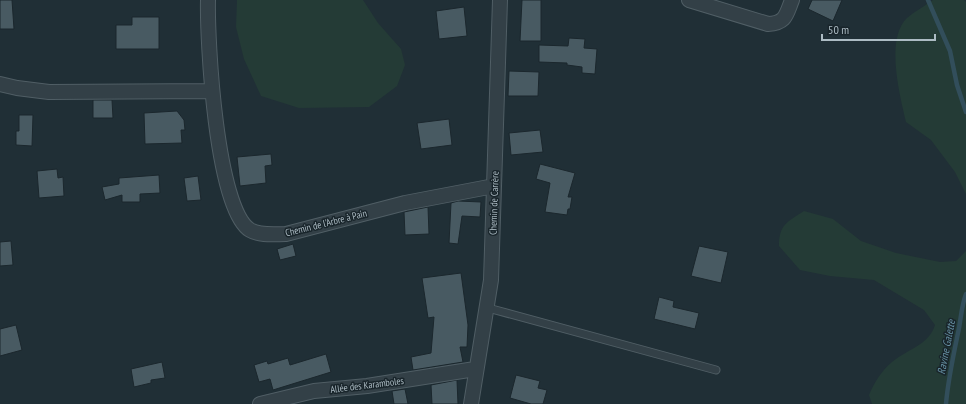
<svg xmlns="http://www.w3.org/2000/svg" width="966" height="404" font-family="'PT Sans Narrow',sans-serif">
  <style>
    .green { fill: #243b36 }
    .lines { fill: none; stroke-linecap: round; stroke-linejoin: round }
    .stream { stroke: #324e5b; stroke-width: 4.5 }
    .building { fill: #485a62; stroke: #1b272d }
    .lane-casing { stroke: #505e65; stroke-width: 9 }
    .street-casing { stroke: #505e65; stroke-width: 16 }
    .lane { stroke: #334047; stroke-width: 7 }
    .street { stroke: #334047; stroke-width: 14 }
    .labels { text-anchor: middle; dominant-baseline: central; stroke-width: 3; stroke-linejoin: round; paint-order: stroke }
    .street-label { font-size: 10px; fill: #adbcc4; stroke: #19252b }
    .water-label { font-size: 11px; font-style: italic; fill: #6690a3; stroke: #19252b }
  </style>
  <rect width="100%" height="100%" fill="#202f36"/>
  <path class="green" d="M 237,0 L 363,0 L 378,23 L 401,49 L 405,65 L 397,86 L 369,107 L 299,108 L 261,96 L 244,59 L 236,27 Z
    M 933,0 L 964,0 L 966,2 L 966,194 L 955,172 L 931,140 L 906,122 C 900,96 885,39 907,18 C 915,11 925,6 933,0 Z
    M 804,211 L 833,219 L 861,241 L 896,253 L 940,262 L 956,261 L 966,251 L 966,404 L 872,404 L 869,395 C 875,381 883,368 896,359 C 911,348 929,344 935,325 L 924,310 L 874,280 L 830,276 L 800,270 L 779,246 C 779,225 787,222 804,211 Z"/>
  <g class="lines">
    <path class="stream" d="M 928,0 L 950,51 L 957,85 L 966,112
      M 946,404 C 948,380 953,357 958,333 C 961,320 961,307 966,294"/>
  </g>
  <path class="building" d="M 0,0 L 12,0 L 14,29 L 0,29 Z
    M 522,0 L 541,0 L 541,41 L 520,41 Z
    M 812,0 L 842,0 L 833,21 L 808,9 Z
    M 464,7 L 467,36 L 439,39 L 436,11 Z
    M 132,17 L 159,17 L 159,49 L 116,49 L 116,25 L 132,25 Z
    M 569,38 L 585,39 L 584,48 L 597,49 L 595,74 L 582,73 L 582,67 L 567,65 L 567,63 L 539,62 L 539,45 L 568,46 Z
    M 509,71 L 539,72 L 538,96 L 508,96 Z
    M 93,100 L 112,100 L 113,118 L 93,118 Z
    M 177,111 L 184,120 L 185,130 L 181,130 L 182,143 L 145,144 L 144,113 Z
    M 19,115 L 33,115 L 32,146 L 16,145 L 16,131 L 19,131 Z
    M 449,119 L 452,145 L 421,149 L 417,123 Z
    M 540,130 L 543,152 L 511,155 L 509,133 Z
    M 271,154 L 272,165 L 265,166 L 266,183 L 240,186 L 237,157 Z
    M 540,164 L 575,173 L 568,197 L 572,197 L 570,209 L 568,209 L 567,215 L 545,212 L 550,183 L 536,179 Z
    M 57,169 L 58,178 L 63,177 L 64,196 L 39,198 L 37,171 Z
    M 159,175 L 160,193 L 140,194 L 140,202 L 122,202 L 122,195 L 105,200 L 102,187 L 119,184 L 119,178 Z
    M 198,176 L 201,200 L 187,201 L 184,178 Z
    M 458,201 L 481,202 L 480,217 L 462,216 L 458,244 L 449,243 L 451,203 Z
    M 428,207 L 429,234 L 405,235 L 404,212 Z
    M 11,241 L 13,265 L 0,266 L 0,242 Z
    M 293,244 L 296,256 L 280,260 L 277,249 Z
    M 699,246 L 728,252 L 721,283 L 691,276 Z
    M 461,273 L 468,325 L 467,347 L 460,347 L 463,362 L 413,370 L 411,357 L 431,353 L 434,317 L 428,318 L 422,278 Z
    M 659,297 L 674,301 L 673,307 L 699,313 L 695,329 L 654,319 Z
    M 16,325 L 22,350 L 0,356 L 0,329 Z
    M 326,354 L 331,372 L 273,390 L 270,379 L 259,382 L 254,365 L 267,361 L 268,364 L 288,358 L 290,365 Z
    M 162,362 L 165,378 L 151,380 L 151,383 L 134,387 L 131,369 Z
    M 516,375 L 540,381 L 538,388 L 547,390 L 543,404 L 531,404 L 510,398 Z
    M 457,380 L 458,404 L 432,404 L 431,385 Z
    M 405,389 L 408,404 L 394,404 L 392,391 Z"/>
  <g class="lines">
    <g class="lane-casing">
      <path id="lane" d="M 488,308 L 716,370"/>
    </g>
    <g class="street-casing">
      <path id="street" d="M 208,0 C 207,40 216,209 250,230 C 260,236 275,234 286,234 L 405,203 L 494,186
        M 689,0 L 768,24 C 786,23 786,15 792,0
        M 0,84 L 17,88 L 49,92 L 212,91
        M 260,404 L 314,391 L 367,386 L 475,369
        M 471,404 L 491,280 L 500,0"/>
    </g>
    <use href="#lane" class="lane"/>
    <use href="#street" class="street"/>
  </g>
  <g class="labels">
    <g class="street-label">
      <text transform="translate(494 203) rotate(-88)">Chemin de Carrère</text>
      <text transform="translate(326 223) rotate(-14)">Chemin de l'Arbre à Pain</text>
      <text transform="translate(367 385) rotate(-7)">Allée des Karamboles</text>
    </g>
    <g class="water-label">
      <text transform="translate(946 347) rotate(-79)">Ravine Galette</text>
    </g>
  </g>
  <path d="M822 34v6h113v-6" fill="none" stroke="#adbcc4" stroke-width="2"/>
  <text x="828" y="34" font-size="12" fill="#adbcc4" stroke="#19252b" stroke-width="3" paint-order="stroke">50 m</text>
</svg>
